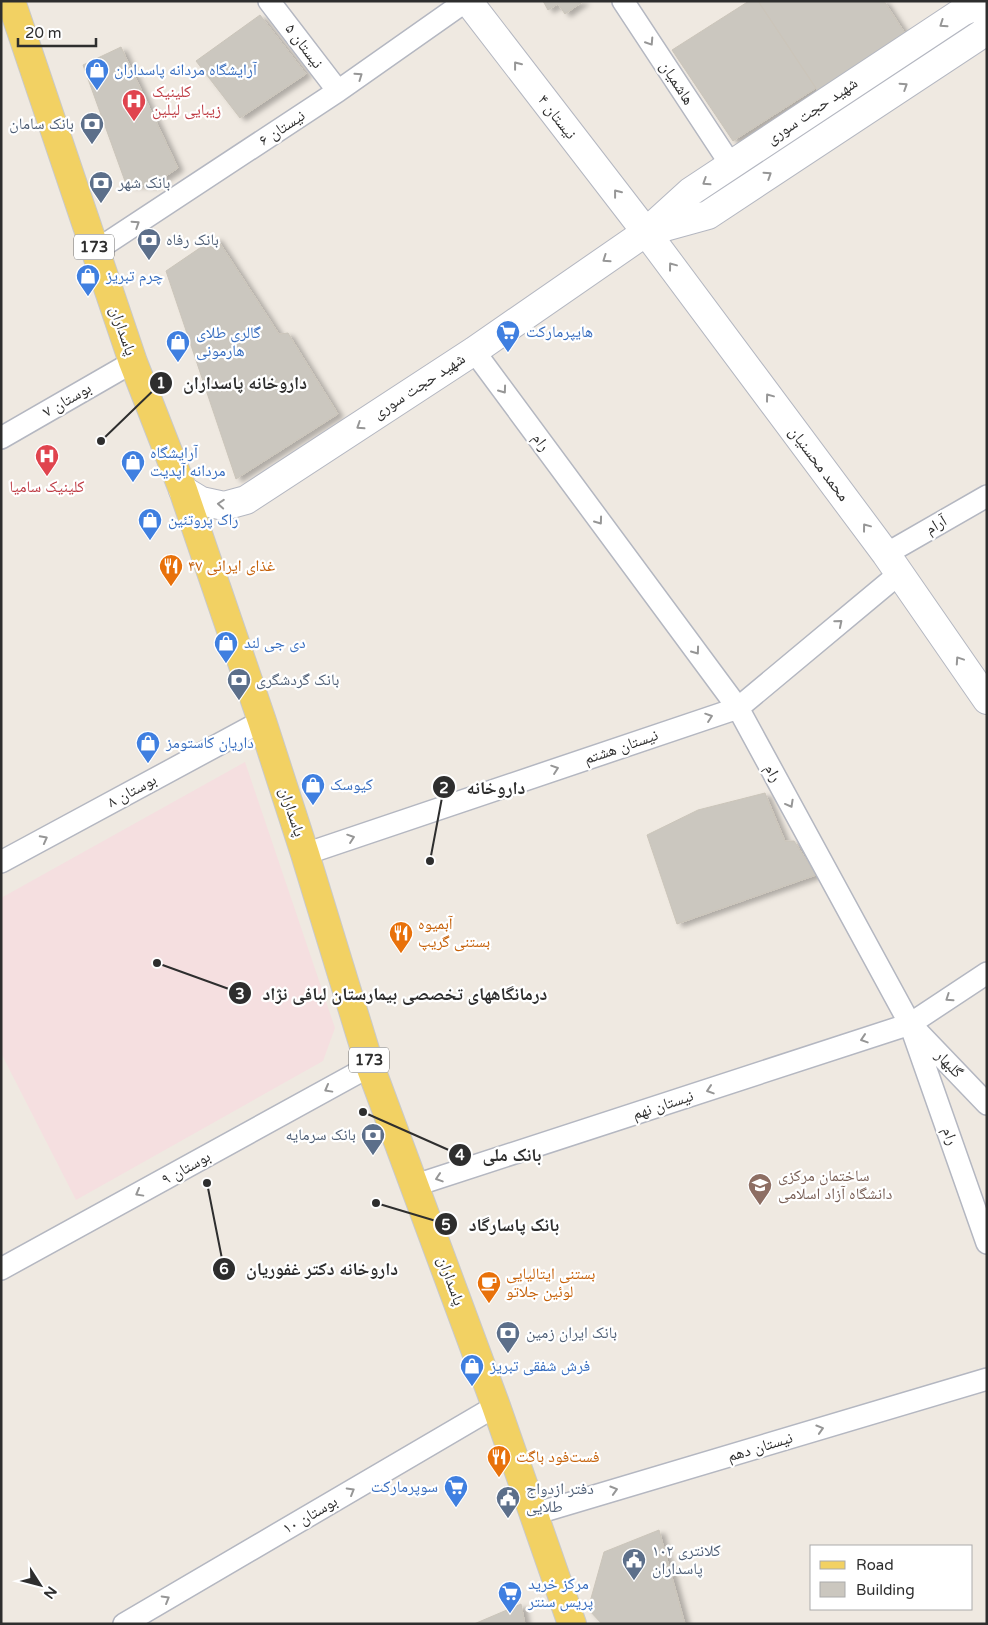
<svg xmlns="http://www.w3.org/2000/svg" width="988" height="1625" font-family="'Varela Round','Noto Naskh Arabic',sans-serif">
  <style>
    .medical { fill: #f5dfe0 }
    .building { fill: #cbc7bf; stroke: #cbc5ba; filter: url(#shadow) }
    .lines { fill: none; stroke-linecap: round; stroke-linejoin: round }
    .street-casing { stroke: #b4b7c1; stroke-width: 24 }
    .secondary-casing { stroke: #b4b7c1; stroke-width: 30 }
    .primary-casing { stroke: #c9c9c9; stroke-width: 30 }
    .street { stroke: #fff; stroke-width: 21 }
    .secondary { stroke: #fff; stroke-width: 28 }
    .primary { stroke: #f2d163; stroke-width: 28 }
    .oneway { stroke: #969696 }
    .labels { text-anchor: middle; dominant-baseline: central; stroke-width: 4.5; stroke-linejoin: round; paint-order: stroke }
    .shield { fill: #fff; stroke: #6d6d6d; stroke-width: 1 }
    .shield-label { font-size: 15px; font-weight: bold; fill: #2e2e2e }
    .street-label { font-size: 16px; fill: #2e2e2e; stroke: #fff }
    .shop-label { font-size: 16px; fill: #366cbe; stroke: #fff; text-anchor: start }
    .health-label { font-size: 16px; fill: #be3a42; stroke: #fff; text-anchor: start }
    .service-label { font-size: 16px; fill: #4e5e75; stroke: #fff; text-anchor: start }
    .food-label { font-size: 16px; fill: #c56008; stroke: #fff; text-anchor: start }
    .education-label { font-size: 16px; fill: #785e54; stroke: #fff; text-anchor: start }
    .leader { fill: none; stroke: #2e2e2e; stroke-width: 2 }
    .callout-dot { fill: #2e2e2e; stroke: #fff; stroke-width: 2 }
    .mark-label { font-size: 15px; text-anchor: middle; font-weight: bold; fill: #fff }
    .callout-label { font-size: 18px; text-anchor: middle; font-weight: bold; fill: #2e2e2e; stroke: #fff; stroke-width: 4.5; stroke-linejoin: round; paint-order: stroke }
  </style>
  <defs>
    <filter id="shadow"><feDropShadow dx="5.5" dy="3" stdDeviation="2.5" flood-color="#0004"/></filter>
  </defs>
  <rect width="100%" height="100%" fill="#efe9e1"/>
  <path class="medical" d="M 245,762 L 335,1028 L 323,1061 L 76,1200 L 1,1053 L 1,898 Z"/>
  <path class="building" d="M 543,1 L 584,1 L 565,14 L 558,4 L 548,10 Z
    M 749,1 L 758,1 L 816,88 L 733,141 L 672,50 Z
    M 758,1 L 884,1 L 913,45 L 825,102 Z
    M 260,15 L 306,74 L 240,118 L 196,61 Z
    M 121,47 L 178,168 L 153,185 L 126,184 L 83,65 Z
    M 216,237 L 279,334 L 288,333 L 338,414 L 236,479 L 166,271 Z
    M 765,793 L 785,841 L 794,841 L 816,875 L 677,924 L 647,835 L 698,810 Z
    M 659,1530 L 685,1624 L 602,1624 L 588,1609 L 604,1552 Z
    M 521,1604 L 525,1624 L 474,1624 Z"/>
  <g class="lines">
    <g class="street-casing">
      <path id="street" d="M 269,1 L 338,91
        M 623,1 L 731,165
        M 95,251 L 338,91 L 466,1
        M 474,351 L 738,708 L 910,1024 L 987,1243
        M 1,438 L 133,362
        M 886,554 L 987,496
        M 305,854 L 738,708 L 900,573
        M 1,862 L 262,721
        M 916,1030 L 987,1104
        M 416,1185 L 910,1024 L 987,973
        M 1,1269 L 370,1066
        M 534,1514 L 987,1379
        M 124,1624 L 496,1406"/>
    </g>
    <g class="secondary-casing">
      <path id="secondary" d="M 468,1 L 646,232 L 886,554 L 987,700
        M 650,231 L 708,215 L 982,34 L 987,29
        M 183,490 L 201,501 L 224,506 L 246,500 L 474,351 L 646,232 L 690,192 L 962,12 L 986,1"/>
    </g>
    <g class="primary-casing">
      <path id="primary" d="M 11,1 L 133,362 L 183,490 L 262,721 L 305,854 L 370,1066 L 496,1406 L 572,1624"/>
    </g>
    <use href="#street" class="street"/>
    <use href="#secondary" class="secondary"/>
    <use href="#primary" class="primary"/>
  </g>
  <defs><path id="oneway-chevron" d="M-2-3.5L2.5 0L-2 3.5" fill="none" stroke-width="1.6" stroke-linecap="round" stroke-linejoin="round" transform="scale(1.25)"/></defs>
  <g class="oneway">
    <use href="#oneway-chevron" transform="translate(943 24) rotate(146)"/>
    <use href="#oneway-chevron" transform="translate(650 42) rotate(57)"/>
    <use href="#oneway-chevron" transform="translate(517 65) rotate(-128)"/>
    <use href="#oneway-chevron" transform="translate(359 76) rotate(-35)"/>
    <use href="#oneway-chevron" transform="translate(904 86) rotate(-33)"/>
    <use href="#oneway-chevron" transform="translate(768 175) rotate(-33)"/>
    <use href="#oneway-chevron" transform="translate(706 182) rotate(147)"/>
    <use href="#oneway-chevron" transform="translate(617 193) rotate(-128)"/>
    <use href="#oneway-chevron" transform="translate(136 224) rotate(-33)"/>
    <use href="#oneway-chevron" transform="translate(606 259) rotate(145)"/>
    <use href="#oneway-chevron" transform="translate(672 266) rotate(-127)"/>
    <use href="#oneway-chevron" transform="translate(503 390) rotate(54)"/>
    <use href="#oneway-chevron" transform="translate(769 397) rotate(-127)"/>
    <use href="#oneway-chevron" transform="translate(360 426) rotate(147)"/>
    <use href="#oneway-chevron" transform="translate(221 504) rotate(-176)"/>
    <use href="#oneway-chevron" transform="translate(599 521) rotate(54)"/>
    <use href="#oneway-chevron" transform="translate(866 527) rotate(-127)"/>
    <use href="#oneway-chevron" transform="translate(839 623) rotate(-40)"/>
    <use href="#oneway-chevron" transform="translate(696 651) rotate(54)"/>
    <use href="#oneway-chevron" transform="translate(959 660) rotate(-124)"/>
    <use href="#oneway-chevron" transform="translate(709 717) rotate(-19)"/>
    <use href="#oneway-chevron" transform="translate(555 769) rotate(-19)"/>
    <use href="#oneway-chevron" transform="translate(790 804) rotate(61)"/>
    <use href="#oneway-chevron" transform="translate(351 838) rotate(-19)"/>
    <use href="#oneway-chevron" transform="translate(44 839) rotate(-28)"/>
    <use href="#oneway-chevron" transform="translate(949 998) rotate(146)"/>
    <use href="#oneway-chevron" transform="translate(864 1039) rotate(162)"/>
    <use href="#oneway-chevron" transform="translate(328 1089) rotate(151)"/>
    <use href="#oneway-chevron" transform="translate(710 1090) rotate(162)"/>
    <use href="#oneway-chevron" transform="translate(439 1178) rotate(162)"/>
    <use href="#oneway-chevron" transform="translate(139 1193) rotate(151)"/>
    <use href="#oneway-chevron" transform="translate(820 1429) rotate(-17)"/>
    <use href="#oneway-chevron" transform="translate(614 1490) rotate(-17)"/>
    <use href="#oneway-chevron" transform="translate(351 1491) rotate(-30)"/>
    <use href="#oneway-chevron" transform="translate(166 1599) rotate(-30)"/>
  </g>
  <defs>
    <g id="shop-pin" transform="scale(1.25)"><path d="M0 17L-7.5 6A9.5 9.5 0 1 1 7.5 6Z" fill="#3f7fe0" stroke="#fff"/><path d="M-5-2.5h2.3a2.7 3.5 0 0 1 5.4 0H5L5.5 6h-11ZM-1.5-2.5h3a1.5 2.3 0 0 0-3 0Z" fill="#fff"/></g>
    <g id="hospital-pin" transform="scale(1.25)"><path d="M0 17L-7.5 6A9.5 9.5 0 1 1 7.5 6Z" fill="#e0444e" stroke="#fff"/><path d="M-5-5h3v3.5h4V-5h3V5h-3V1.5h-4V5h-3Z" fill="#fff"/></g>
    <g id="bank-pin" transform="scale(1.25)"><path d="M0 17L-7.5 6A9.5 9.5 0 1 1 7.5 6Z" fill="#5c6f8a" stroke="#fff"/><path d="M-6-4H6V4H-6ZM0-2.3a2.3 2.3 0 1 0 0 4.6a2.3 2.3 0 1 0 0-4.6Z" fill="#fff"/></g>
    <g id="supermarket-pin" transform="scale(1.25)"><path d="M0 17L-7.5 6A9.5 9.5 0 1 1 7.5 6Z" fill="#3f7fe0" stroke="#fff"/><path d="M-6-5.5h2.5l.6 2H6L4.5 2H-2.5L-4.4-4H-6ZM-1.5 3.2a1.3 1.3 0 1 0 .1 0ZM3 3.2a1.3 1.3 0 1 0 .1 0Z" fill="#fff"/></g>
    <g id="restaurant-pin" transform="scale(1.25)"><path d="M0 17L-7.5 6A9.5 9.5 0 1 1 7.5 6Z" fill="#e8710a" stroke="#fff"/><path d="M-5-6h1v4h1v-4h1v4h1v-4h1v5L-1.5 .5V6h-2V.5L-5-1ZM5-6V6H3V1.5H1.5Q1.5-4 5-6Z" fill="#fff"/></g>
    <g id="university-pin" transform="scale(1.25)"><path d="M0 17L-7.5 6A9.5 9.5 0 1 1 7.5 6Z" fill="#8d6e63" stroke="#fff"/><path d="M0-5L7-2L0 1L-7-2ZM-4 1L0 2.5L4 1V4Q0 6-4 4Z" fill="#fff"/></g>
    <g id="cafe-pin" transform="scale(1.25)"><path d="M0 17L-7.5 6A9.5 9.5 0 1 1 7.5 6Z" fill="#e8710a" stroke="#fff"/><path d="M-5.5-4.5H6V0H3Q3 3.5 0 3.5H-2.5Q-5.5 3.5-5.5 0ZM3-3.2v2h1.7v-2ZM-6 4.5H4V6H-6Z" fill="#fff"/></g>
    <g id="civic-pin" transform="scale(1.25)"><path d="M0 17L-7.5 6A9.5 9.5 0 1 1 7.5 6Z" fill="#5c6f8a" stroke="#fff"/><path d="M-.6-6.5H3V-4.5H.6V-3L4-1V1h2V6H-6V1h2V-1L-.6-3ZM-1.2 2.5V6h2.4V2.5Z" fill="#fff"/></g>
  </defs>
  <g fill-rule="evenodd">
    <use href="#shop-pin" x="97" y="70"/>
    <use href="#hospital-pin" x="134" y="101"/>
    <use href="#bank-pin" x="92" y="124"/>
    <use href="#bank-pin" x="101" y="183"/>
    <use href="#bank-pin" x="149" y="240"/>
    <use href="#shop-pin" x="88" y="276"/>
    <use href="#supermarket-pin" x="508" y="332"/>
    <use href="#shop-pin" x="178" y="342"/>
    <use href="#hospital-pin" x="47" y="456"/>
    <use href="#shop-pin" x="133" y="462"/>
    <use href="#shop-pin" x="150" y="520"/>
    <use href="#restaurant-pin" x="171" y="566"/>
    <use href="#shop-pin" x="226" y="643"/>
    <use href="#bank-pin" x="239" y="680"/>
    <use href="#shop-pin" x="148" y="743"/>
    <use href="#shop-pin" x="313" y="785"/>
    <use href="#restaurant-pin" x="401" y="933"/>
    <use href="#bank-pin" x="373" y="1135"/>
    <use href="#university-pin" x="760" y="1185"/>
    <use href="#cafe-pin" x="489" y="1283"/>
    <use href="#bank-pin" x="508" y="1333"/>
    <use href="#shop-pin" x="472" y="1366"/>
    <use href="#restaurant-pin" x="499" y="1457"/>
    <use href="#supermarket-pin" x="456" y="1487"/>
    <use href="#civic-pin" x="508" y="1498"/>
    <use href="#civic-pin" x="634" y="1560"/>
    <use href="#supermarket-pin" x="510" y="1593"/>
  </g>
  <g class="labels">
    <g class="shield">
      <rect x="74" y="234.5" width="40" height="25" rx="4"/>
      <rect x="349" y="1047.5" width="40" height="25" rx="4"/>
    </g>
    <g class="shield-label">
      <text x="94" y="247">173</text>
      <text x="369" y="1060">173</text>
    </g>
    <g class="street-label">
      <text transform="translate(304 46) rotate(53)">نیستان ۵</text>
      <text transform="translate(677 83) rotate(57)">هاشمیان</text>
      <text transform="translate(812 111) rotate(-34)">شهید حجت سوری</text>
      <text transform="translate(557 117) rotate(52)">نیستان ۴</text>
      <text transform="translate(282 128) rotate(-33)">نیستان ۶</text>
      <text transform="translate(123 331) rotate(71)">پاسداران</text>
      <text transform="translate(419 386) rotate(-33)">شهید حجت سوری</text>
      <text transform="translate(67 400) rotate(-30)">بوستان ۷</text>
      <text transform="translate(541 442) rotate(54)">رام</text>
      <text transform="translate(819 464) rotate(53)">محمد محسنیان</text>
      <text transform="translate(936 525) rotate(-30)">آرام</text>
      <text transform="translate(621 747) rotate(-19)">نیستان هشتم</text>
      <text transform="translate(773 773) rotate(61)">رام</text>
      <text transform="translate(132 791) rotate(-28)">بوستان ۸</text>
      <text transform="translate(292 812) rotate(72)">پاسداران</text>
      <text transform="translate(949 1064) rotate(46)">گلبهار</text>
      <text transform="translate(663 1105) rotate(-18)">نیستان نهم</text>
      <text transform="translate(950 1136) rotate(71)">رام</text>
      <text transform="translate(186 1168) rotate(-29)">بوستان ۹</text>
      <text transform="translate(451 1281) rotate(70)">پاسداران</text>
      <text transform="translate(760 1447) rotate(-17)">نیستان دهم</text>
      <text transform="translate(310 1515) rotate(-30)">بوستان ۱۰</text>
    </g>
    <g class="shop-label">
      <text x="114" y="70">آرایشگاه مردانه پاسداران</text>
      <text x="106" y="276">چرم تبریز</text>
      <text x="526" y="332">هایپرمارکت</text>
      <text x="196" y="333">گالری طلای<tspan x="196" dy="18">هارمونی</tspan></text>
      <text x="150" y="453">آرایشگاه<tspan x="150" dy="18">مردانه آپدیت</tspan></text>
      <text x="168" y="520">راک پروتئین</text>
      <text x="244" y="643">دی جی لند</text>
      <text x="166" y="743">داريان كاستومز</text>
      <text x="330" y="785">کیوسک</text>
      <text x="490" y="1366">فرش شفقی تبریز</text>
      <text x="438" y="1487" text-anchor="end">سوپرمارکت</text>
      <text x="528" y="1584">مرکز خرید<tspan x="528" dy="18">پریس سنتر</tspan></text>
    </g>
    <g class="health-label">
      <text x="152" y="92">کلینیک<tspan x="152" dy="18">زیبایی لیلین</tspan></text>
      <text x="47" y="487" text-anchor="middle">کلینیک سامیا</text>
    </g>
    <g class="service-label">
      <text x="74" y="124" text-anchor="end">بانک سامان</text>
      <text x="118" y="183">بانک شهر</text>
      <text x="166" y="240">بانک رفاه</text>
      <text x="256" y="680">بانک گردشگری</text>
      <text x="356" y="1135" text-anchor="end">بانک سرمایه</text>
      <text x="526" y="1333">بانک ایران زمین</text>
      <text x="526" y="1489">دفتر ازدواج<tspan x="526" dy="18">طلایی</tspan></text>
      <text x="652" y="1551">کلانتری ۱۰۲<tspan x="652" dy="18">پاسداران</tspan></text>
    </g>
    <g class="food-label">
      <text x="188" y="566">غذای ایرانی ۴٧</text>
      <text x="418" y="924">آبمیوه<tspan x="418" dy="18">بستنی گریپ</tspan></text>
      <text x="506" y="1274">بستنی ایتالیایی<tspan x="506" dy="18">لوئین جلاتو</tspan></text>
      <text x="516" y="1457">فست‌فود باگت</text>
    </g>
    <g class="education-label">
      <text x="778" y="1176">ساختمان مرکزی<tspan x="778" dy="18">دانشگاه آزاد اسلامی</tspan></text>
    </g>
  </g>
  <path class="leader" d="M101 441L161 383M430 861L444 787M157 963L240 993M363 1112L460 1155M376 1203L446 1224M207 1183L224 1269"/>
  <g class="callout-dot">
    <circle cx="101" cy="441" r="5"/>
    <circle cx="430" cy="861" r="5"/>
    <circle cx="157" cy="963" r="5"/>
    <circle cx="363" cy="1112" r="5"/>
    <circle cx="376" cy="1203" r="5"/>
    <circle cx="207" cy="1183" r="5"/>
    <circle cx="161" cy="383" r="12"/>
    <circle cx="444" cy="787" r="12"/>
    <circle cx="240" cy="993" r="12"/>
    <circle cx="460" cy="1155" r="12"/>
    <circle cx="446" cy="1224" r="12"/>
    <circle cx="224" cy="1269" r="12"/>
  </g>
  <g class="mark-label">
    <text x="161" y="388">1</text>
    <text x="444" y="793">2</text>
    <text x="240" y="999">3</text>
    <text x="460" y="1160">4</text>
    <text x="446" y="1230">5</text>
    <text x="224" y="1274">6</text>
  </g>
  <g class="callout-label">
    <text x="245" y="389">داروخانه پاسداران</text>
    <text x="496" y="794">داروخانه</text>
    <text x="405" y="1000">درمانگاههای تخصصی بیمارستان لبافی نژاد</text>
    <text x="512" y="1161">بانک ملی</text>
    <text x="514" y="1231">بانک پاسارگاد</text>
    <text x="322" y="1275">داروخانه دکتر غفوریان</text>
  </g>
  <rect width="988" height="1625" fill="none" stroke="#2e2e2e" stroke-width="5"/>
  <rect x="810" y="1545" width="162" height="65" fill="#ffffff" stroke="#ababab"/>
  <rect x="820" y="1561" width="25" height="8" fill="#f2d163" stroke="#ababab"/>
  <text x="856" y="1570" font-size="15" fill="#2e2e2e">Road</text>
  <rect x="820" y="1582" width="25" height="15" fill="#cbc7bf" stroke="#ababab"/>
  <text x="856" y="1595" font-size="15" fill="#2e2e2e">Building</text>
  <g transform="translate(40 1585) rotate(126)" stroke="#ffffff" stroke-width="4" paint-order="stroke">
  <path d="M0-4L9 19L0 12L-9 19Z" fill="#2e2e2e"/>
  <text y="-8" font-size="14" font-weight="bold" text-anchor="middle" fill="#2e2e2e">N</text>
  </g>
  <path d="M18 38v8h78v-8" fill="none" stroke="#2e2e2e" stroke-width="2.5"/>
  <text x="25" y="38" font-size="15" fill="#2e2e2e" stroke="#ffffff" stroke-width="4" paint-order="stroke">20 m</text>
</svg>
